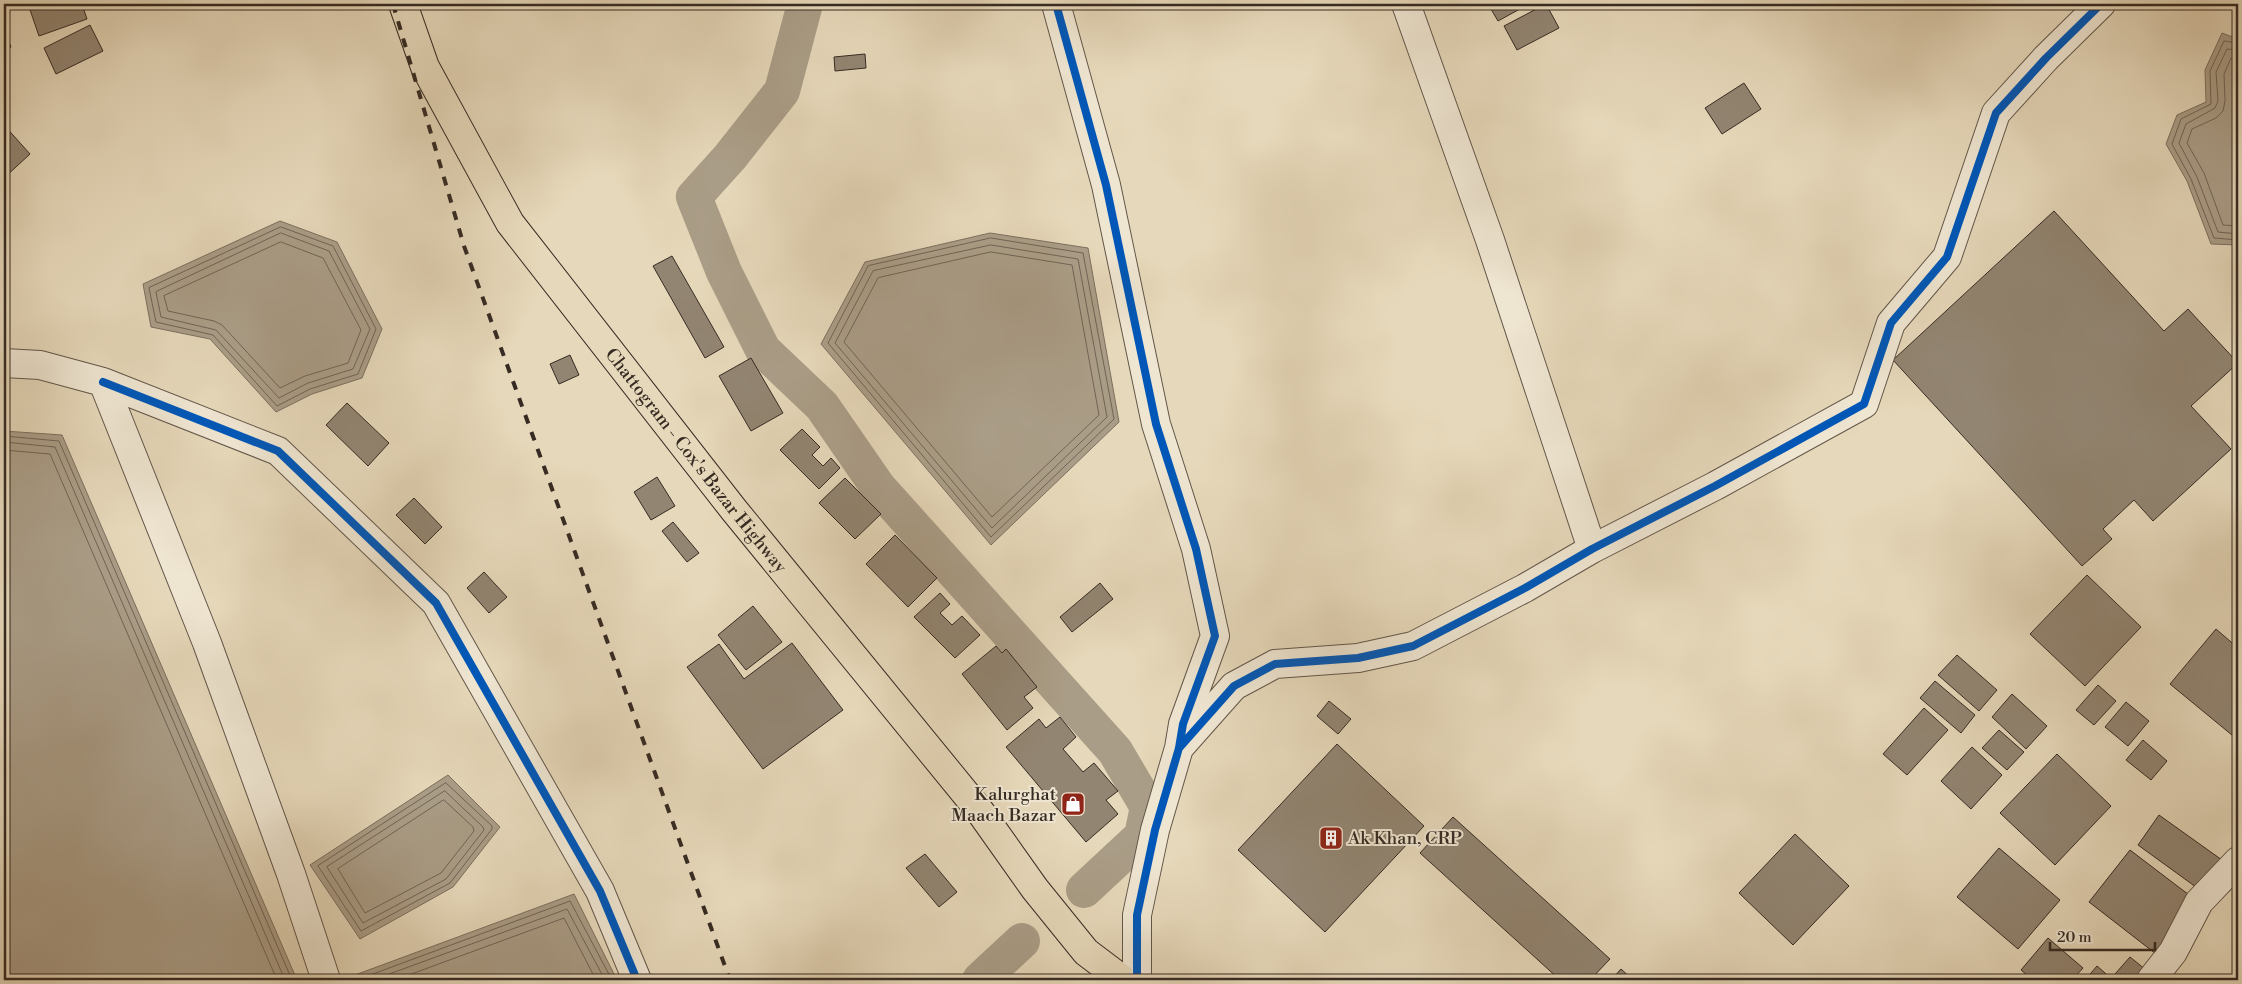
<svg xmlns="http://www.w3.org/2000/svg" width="2242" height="984" font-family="'Libre Bodoni',serif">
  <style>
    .water { fill: #aa9d87; stroke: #7c6f5f }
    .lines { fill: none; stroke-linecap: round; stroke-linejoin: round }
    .shore { stroke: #706455; stroke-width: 1 }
    .canal { stroke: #aa9d87; stroke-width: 36 }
    .building { fill: #928572; stroke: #362b23 }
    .street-casing { stroke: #625649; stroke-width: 30 }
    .highway-casing { stroke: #362b23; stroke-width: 30 }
    .street { stroke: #efe6d2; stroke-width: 28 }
    .highway { stroke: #e6d8ba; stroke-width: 28 }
    .rail { stroke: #362b23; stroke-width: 4; stroke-dasharray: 9 9; stroke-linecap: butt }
    .cycleway-casing { stroke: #efe6d2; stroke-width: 11 }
    .cycleway { stroke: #0057b8; stroke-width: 8 }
    .labels { text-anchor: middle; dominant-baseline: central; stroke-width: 4; stroke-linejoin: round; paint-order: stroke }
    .street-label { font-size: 18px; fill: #362b23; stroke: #efe6d2 }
    .poi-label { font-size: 18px; fill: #362b23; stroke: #efe6d2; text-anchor: end }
  </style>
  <rect width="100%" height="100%" fill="#e6d8ba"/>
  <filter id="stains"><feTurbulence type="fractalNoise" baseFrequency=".004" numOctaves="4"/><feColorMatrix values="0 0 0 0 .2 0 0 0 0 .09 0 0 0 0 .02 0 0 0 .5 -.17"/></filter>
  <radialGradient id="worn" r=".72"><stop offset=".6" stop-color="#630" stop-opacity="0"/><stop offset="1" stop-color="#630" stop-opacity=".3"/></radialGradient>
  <path class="water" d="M 2222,33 L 2238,39 L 2238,245 L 2211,244 L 2187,181 L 2166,144 L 2177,115 L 2206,102 L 2205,70 Z
    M 280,221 L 337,242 L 382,329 L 362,378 L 312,394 L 276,412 L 210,339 L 151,327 L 143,284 Z
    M 990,233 L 1088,248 L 1119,422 L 991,545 L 821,344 L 865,262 Z
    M 4,431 L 62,435 L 297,980 L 4,980 Z
    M 448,775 L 500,827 L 453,887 L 360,939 L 310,865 Z
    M 574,894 L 617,980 L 356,980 L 355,975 Z"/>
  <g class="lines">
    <path class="shore" d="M 2238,43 L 2224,41 L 2210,71 L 2211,104 L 2181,119 L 2172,144 L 2191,179 L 2214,238 L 2238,240
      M 2238,50 L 2227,49 L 2216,72 L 2218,101 L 2215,108 L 2186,124 L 2179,143 L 2197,177 L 2218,232 L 2238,234
      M 2238,57 L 2231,58 L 2224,74 L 2225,101 L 2223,111 L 2216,118 L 2192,129 L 2187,143 L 2204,173 L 2223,225 L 2238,226
      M 281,227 L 333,246 L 376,329 L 358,374 L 310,389 L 277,406 L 213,335 L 156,322 L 149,288 Z
      M 281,233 L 329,251 L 370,329 L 353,369 L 308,383 L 279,398 L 216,330 L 161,317 L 156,292 Z
      M 991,238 L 1083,253 L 1114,419 L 991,537 L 828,343 L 868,266 Z
      M 281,242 L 323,258 L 361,330 L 348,363 L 305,376 L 280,388 L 222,325 L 214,321 L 168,311 L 164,296 Z
      M 991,245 L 1078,259 L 1107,417 L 992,528 L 835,343 L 873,271 Z
      M 991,252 L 1072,265 L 1099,415 L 992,517 L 844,342 L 878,278 Z
      M 4,436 L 59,441 L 292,980
      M 4,442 L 55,447 L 285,980
      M 4,450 L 50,454 L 277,980
      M 446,783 L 492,826 L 492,829 L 450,883 L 361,931 L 318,866 Z
      M 445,791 L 483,827 L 484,830 L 446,879 L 363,923 L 327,867 Z
      M 444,800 L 473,827 L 474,831 L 441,873 L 365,913 L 338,869 Z
      M 360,980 L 362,978 L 570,901 L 612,980
      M 373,980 L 567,909 L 605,980
      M 395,980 L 564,918 L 596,980"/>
    <path class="canal" d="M 805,4 L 782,91 L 730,157 L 694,197 L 724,272 L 763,350 L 822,406 L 878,487 L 1115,751 L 1148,807 L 1142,836 L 1084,890
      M 980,980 L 1022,941"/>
  </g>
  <path class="building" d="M 28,4 L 82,4 L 87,19 L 39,36 Z
    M 1488,4 L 1529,4 L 1498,21 Z
    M 1546,4 L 1559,28 L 1517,50 L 1504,26 Z
    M 90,25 L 103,51 L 56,74 L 44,48 Z
    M 4,30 L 11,47 L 4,50 Z
    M 865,54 L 866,68 L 835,71 L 834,57 Z
    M 1744,83 L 1761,109 L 1722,134 L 1705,108 Z
    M 4,125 L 30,154 L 4,178 Z
    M 2054,211 L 2164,331 L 2188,309 L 2238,363 L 2191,406 L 2231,449 L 2153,521 L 2134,500 L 2103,529 L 2112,539 L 2082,566 L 1893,360 Z
    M 672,256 L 724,347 L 705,358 L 653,266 Z
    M 570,355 L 579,375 L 559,384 L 550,364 Z
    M 751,358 L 783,413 L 751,431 L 719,376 Z
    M 347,403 L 389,443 L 368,466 L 326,425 Z
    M 802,429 L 820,447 L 812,455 L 823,466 L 831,458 L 840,468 L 819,489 L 780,450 Z
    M 657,477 L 675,506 L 651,520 L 634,492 Z
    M 845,478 L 881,514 L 855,539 L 819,503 Z
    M 414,498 L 442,527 L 425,544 L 396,515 Z
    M 673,522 L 699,553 L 687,562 L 662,531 Z
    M 895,535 L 937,578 L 908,607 L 866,564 Z
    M 484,572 L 507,597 L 489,613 L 467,588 Z
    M 2087,575 L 2141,627 L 2085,686 L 2030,634 Z
    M 1100,583 L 1113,599 L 1072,632 L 1060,617 Z
    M 940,593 L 950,604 L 940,613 L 952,625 L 962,616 L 980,635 L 955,658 L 914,617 Z
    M 753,606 L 782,642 L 746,670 L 718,635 Z
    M 2216,629 L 2238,648 L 2238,740 L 2170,684 Z
    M 792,643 L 843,710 L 763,769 L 687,667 L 719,644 L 744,679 Z
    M 996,646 L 1002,653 L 1006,649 L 1037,687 L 1024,697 L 1033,708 L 1007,730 L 962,674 Z
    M 1957,655 L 1997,690 L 1979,711 L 1938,675 Z
    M 1935,681 L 1975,715 L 1961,733 L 1920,698 Z
    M 2098,685 L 2116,701 L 2094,725 L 2076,710 Z
    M 2012,694 L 2047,726 L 2026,749 L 1992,717 Z
    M 1329,701 L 1351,719 L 1338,734 L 1317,716 Z
    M 2126,702 L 2149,721 L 2128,746 L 2105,727 Z
    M 1924,708 L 1948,730 L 1907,775 L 1883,754 Z
    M 1060,717 L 1076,737 L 1063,749 L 1083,772 L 1094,763 L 1118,791 L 1106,800 L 1118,814 L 1086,842 L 1006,747 L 1039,719 L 1046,728 Z
    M 1999,730 L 2024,752 L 2007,770 L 1982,748 Z
    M 2143,740 L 2167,761 L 2151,780 L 2126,760 Z
    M 1337,744 L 1424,826 L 1325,932 L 1238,850 Z
    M 1972,747 L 2002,775 L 1971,809 L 1941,781 Z
    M 2057,754 L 2111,806 L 2055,865 L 2000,813 Z
    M 2159,815 L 2222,860 L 2200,890 L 2138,845 Z
    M 1453,817 L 1610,959 L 1590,980 L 1560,980 L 1420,853 Z
    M 1795,834 L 1849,886 L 1793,945 L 1739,893 Z
    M 1999,848 L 2060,900 L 2018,949 L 1957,897 Z
    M 2130,850 L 2197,901 L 2156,954 L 2089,902 Z
    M 925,854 L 957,892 L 939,907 L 906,868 Z
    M 2048,938 L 2083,968 L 2072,980 L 2033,980 L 2021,970 Z
    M 2130,957 L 2151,974 L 2146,980 L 2123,980 L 2115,974 Z
    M 2097,966 L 2113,980 L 2085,980 Z
    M 1621,969 L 1633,980 L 1611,980 Z"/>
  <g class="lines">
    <g class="street-casing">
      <path id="street" d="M 1056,4 L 1106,185 L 1156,424 L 1196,549 L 1215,636 L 1183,724 L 1179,748 L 1155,830 L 1137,915 L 1137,980
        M 1406,4 L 1490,240 L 1592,549
        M 4,363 L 40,365 L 103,382 L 207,643 L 291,874 L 326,980
        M 103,382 L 278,451 L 436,603 L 600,891 L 637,980
        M 1179,748 L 1234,686 L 1275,664 L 1358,658 L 1413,646 L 1525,588 L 1592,549 L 1715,486 L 1864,404 L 1891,323 L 1947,257 L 1996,113 L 2046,58 L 2101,4
        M 2151,980 L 2173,952 L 2199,902 L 2238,861"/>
    </g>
    <g class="highway-casing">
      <g id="highway">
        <path id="s1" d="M 403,4 L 425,67 L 510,223 L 734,510 L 979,810 L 1035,889 L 1086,952 L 1123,980"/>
      </g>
    </g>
    <use href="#street" class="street"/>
    <use href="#highway" class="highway"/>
    <path class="rail" d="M 393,4 L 464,246 L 730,980"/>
    <g class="cycleway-casing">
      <path id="cycleway" d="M 1056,4 L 1106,185 L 1156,424 L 1196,549 L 1215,636 L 1183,724 L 1179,748 L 1155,830 L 1137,915 L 1137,980
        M 103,382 L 278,451 L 436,603 L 600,891 L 637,980
        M 1179,748 L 1234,686 L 1275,664 L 1358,658 L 1413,646 L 1525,588 L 1592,549 L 1715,486 L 1864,404 L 1891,323 L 1947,257 L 1996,113 L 2046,58 L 2101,4"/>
    </g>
    <use href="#cycleway" class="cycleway"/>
  </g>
  <defs>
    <g id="shop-square" transform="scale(1.25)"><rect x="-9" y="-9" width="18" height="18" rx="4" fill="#8f2418" stroke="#efe6d2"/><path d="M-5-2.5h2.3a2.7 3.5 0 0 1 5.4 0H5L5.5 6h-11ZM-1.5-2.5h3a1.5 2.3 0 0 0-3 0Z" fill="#fff"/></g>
    <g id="building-square" transform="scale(1.25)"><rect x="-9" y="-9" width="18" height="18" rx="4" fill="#8f2418" stroke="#efe6d2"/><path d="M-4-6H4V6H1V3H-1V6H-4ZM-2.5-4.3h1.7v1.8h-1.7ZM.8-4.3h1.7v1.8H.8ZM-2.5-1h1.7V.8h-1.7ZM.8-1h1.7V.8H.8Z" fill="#fff"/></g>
  </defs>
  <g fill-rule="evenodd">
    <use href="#shop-square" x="1073" y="804"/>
    <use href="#building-square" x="1331" y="838"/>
  </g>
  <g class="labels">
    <g class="street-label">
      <text stroke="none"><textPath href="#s1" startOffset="546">Chattogram - Cox's Bazar Highway</textPath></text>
    </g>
    <g class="poi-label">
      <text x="1056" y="794">Kalurghat<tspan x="1056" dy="21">Maach Bazar</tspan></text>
      <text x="1348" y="838" text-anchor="start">Ak Khan, CRP</text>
    </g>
  </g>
  <rect width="2242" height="984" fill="none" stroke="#e6d8ba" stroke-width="20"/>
  <rect x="5" y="5" width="2232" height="974" fill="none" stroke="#362b23" stroke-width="2.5"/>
  <rect x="10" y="10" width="2222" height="964" fill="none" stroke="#362b23"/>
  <path d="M2050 942v8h105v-8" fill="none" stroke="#362b23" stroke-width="2.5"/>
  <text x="2057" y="942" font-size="15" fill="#362b23" stroke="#efe6d2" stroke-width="4" paint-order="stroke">20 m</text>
  <rect width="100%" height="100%" filter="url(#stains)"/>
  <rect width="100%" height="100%" fill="url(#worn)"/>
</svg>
